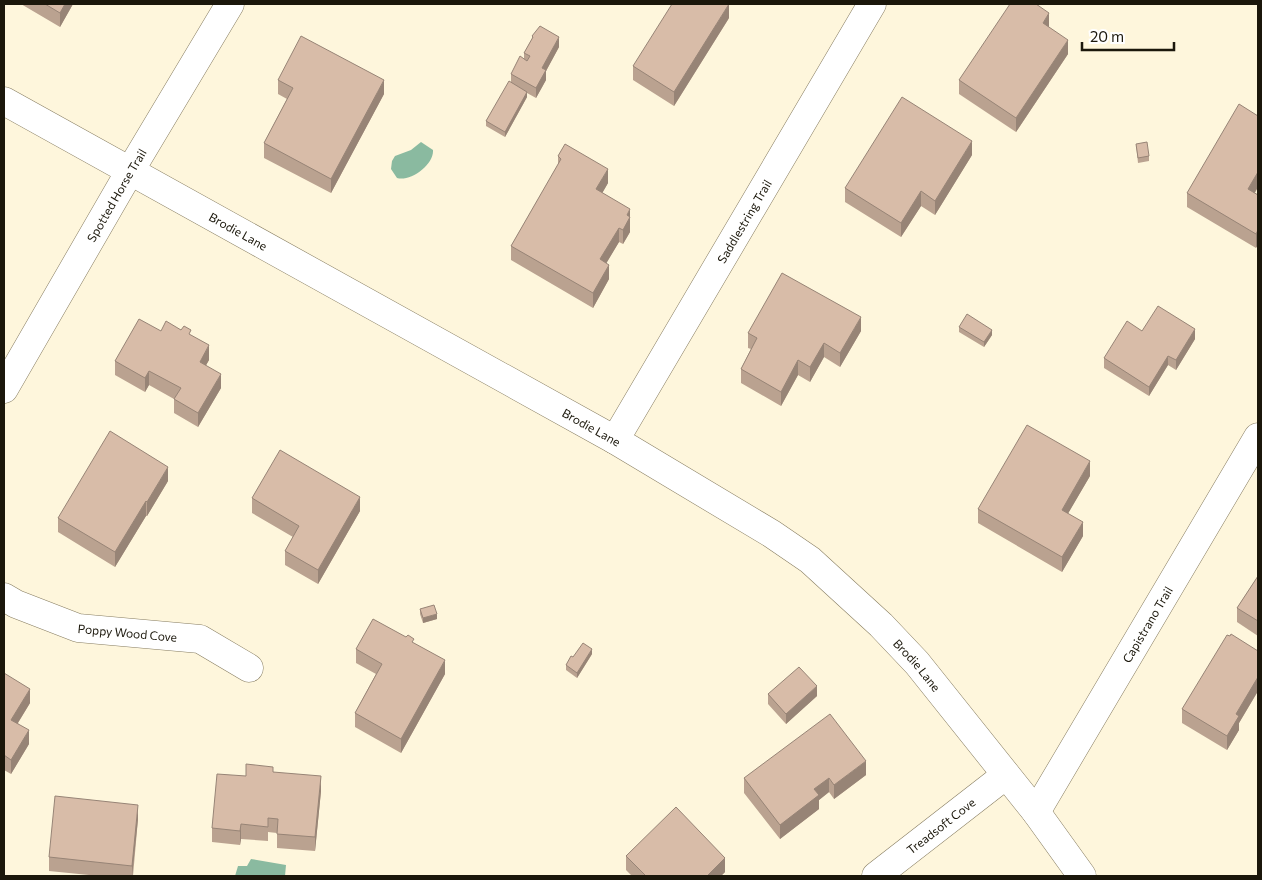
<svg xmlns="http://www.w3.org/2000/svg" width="1262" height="880" font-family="Commissioner,sans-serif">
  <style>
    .water { fill: #8abaa0 }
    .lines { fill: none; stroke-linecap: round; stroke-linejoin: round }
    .street-casing { stroke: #877d61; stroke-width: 29 }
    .secondary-casing { stroke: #877d61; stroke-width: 29 }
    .street { stroke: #fff; stroke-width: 28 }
    .secondary { stroke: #fff; stroke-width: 28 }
    .wall { fill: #baa290 }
    .shaded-wall { fill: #978476 }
    .building { fill: #d8bca8; stroke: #978476 }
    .labels { text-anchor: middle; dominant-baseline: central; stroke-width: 4.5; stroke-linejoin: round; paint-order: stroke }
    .street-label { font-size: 12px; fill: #1b170b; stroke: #fff }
  </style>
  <rect width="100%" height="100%" fill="#fef6dc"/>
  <path class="water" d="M 421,142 L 433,150 C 434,165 410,182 397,178 L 391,169 L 392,161 L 395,156 L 411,150 Z
    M 251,859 L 286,865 L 285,876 L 235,876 L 238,866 L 247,866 Z"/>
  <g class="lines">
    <g class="street-casing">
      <g id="street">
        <path id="s1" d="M 4,389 L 130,171 L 230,4"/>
        <path id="s2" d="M 615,440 L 872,4"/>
        <path id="s3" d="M 4,597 L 16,604 L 78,628 L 200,639 L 249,668"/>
        <path id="s4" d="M 1036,812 L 1258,437"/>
        <path id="s5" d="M 876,876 L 1006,775"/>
      </g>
    </g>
    <g class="secondary-casing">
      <g id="secondary">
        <path id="s6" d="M 4,101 L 615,440 L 772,534 L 810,560 L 881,625 L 917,663 L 1036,812 L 1082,876"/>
      </g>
    </g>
    <use href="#street" class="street"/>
    <use href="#secondary" class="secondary"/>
  </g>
  <path class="wall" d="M 21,4 L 73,4 L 60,27 Z
    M 729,18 L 674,106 L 633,80 L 633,66 Z
    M 1049,27 L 1068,54 L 1016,132 L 959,94 L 959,80 Z
    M 532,36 L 559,47 L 546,71 L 546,80 L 536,98 L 527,93 L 527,97 L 505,137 L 486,126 L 486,121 L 511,82 L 511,74 L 524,59 L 524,53 L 532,39 Z
    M 278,80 L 384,94 L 331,193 L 264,158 L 264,143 L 287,99 L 278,94 Z
    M 1258,116 L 1258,187 L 1255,193 L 1258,195 L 1256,248 L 1187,207 L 1187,193 Z
    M 1136,144 L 1149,156 L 1149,161 L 1138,163 Z
    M 972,155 L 935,215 L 921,206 L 901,237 L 845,202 L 845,188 Z
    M 558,156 L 608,183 L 602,193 L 630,217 L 630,232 L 623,244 L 619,242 L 606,263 L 609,279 L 593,308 L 511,260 L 511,246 L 558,165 Z
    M 959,327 L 992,335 L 984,347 L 959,332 Z
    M 161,331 L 191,335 L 209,360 L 206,365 L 221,388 L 198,427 L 174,413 L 174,399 L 149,385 L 145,392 L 115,375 L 115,361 Z
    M 861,331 L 840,367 L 824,357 L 810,382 L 798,375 L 781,406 L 741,383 L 741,369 L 751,349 L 748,348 L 748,333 Z
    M 1142,331 L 1195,339 L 1176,370 L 1168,365 L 1149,396 L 1104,368 L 1104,358 Z
    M 1090,476 L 1068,513 L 1083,536 L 1062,572 L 978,523 L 978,509 Z
    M 168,481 L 147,516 L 146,516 L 115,567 L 58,532 L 58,518 Z
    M 252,498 L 360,511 L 318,584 L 285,565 L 285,551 L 293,537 L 252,513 Z
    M 1258,576 L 1258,636 L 1237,622 L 1237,608 Z
    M 420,609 L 437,619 L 423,623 L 420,614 Z
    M 414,643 L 445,674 L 401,753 L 355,727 L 355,713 L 376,674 L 356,663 L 356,649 Z
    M 1258,651 L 1258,691 L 1239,723 L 1239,730 L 1227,750 L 1182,723 L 1182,709 Z
    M 592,654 L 577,678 L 566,670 L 566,665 L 573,657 Z
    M 4,673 L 30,703 L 18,723 L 29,744 L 11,774 L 4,770 Z
    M 768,694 L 817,696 L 786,724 L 768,704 Z
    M 273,772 L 321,791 L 315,851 L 277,848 L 277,833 L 268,832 L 268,841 L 241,839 L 240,845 L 212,842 L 212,828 Z
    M 866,775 L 834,799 L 829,792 L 819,800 L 819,809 L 780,839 L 744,793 L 744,778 Z
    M 138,819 L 133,876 L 99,876 L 49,871 L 49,857 Z
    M 626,856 L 725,872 L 721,876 L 632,876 L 626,870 Z"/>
  <path class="shaded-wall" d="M 65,4 L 73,4 L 60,27 L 60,13 Z
    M 729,4 L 729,18 L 674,106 L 674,92 Z
    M 1049,13 L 1049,27 L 1043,37 L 1043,23 Z
    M 559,37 L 559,47 L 546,71 L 546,80 L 536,98 L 536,88 L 542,68 Z
    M 1068,40 L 1068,54 L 1016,132 L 1016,118 Z
    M 384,80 L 384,94 L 331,193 L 331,179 Z
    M 527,92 L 527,97 L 505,137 L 505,132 Z
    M 972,141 L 972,155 L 935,215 L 935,201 Z
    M 608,169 L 608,183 L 596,204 L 596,189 Z
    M 1258,172 L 1258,187 L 1248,203 L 1248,189 Z
    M 921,191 L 921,206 L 901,237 L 901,223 Z
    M 630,209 L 630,232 L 623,244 L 623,230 L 627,215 Z
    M 619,228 L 619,242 L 600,274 L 600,259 Z
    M 1258,230 L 1258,245 L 1256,248 L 1256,234 Z
    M 609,265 L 609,279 L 593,308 L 593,293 Z
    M 861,317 L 861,331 L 840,367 L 840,353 Z
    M 1195,329 L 1195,339 L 1176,370 L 1176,360 Z
    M 992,330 L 992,335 L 984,347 L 984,342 Z
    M 824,343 L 824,357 L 810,382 L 810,367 Z
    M 209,345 L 209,360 L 200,376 L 200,362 Z
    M 1168,356 L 1168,365 L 1149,396 L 1149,387 Z
    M 798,360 L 798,375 L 781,406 L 781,392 Z
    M 149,371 L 149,385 L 145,392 L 145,378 Z
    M 221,374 L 221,388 L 198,427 L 198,413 Z
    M 1090,461 L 1090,476 L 1062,524 L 1062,510 Z
    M 168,467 L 168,481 L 147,516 L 147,502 Z
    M 360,497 L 360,511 L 318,584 L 318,570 Z
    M 146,501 L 146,516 L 115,567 L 115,552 Z
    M 1083,522 L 1083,536 L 1062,572 L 1062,557 Z
    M 437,614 L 437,619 L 423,623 L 423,618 Z
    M 592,649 L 592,654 L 577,678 L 577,673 Z
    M 445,660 L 445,674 L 401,753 L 401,739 Z
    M 1258,677 L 1258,691 L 1239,723 L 1239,730 L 1227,750 L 1227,736 L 1236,714 Z
    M 817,686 L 817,696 L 786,724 L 786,714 Z
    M 30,689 L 30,703 L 11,734 L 11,720 Z
    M 29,730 L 29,744 L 11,774 L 11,760 Z
    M 866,761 L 866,775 L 834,799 L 834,785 Z
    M 321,776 L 321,791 L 315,851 L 315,837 Z
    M 829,778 L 829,792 L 819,800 L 819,809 L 780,839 L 780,825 L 814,789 Z
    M 138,805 L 138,819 L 132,876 L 132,866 Z
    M 241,824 L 241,839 L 240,845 L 240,831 Z
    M 725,858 L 725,872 L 721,876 L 707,876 Z"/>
  <path class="building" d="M 45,4 L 65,4 L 60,13 Z
    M 672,4 L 729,4 L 674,92 L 633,66 Z
    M 1010,4 L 1036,4 L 1049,13 L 1043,23 L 1068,40 L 1016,118 L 959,80 Z
    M 540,26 L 559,37 L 542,68 L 546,70 L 536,88 L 511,74 L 520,56 L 527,61 L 530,56 L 524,53 L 533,37 L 532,36 Z
    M 301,36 L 384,80 L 331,179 L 264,143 L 293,88 L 278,80 Z
    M 509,81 L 527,92 L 505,132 L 486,121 Z
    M 902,97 L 972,141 L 935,201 L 921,191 L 901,223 L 845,188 Z
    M 1239,104 L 1258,116 L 1258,172 L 1248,189 L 1258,195 L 1258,230 L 1256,234 L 1187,193 Z
    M 1147,142 L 1149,156 L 1138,158 L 1136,144 Z
    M 565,144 L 608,169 L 596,189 L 630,209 L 627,215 L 630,217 L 623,230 L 619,228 L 600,259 L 609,265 L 593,293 L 511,246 L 561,159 L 558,156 Z
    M 782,273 L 861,317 L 840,353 L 824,343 L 810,367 L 798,360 L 781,392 L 741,369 L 757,338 L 748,333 Z
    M 1158,306 L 1195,329 L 1176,360 L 1168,356 L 1149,387 L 1104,358 L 1127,321 L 1142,331 Z
    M 967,314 L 992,330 L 984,342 L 959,327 Z
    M 139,319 L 161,331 L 166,321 L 181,330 L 184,326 L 191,330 L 189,334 L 209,345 L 200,362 L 221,374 L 198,413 L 174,399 L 181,388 L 149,371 L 145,378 L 115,361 Z
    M 1027,425 L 1090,461 L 1062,510 L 1083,522 L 1062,557 L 978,509 Z
    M 110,431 L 168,467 L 147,502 L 146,501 L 115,552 L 58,518 Z
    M 280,450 L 360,497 L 318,570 L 285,551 L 299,526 L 252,498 Z
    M 1258,576 L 1258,621 L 1237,608 Z
    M 434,605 L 437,614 L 423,618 L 420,609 Z
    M 373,619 L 406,637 L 408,635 L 414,639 L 412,642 L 445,660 L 401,739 L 355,713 L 382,664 L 356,649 Z
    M 1231,634 L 1258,651 L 1258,677 L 1236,714 L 1239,716 L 1227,736 L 1182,709 L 1227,635 L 1230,636 Z
    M 583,643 L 592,649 L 577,673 L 566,665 L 571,656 L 573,657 Z
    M 799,667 L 817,686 L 786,714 L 768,694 Z
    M 4,673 L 30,689 L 11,720 L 29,730 L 11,760 L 4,755 Z
    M 830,714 L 866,761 L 834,785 L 829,778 L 814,789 L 819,795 L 780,825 L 744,778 Z
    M 246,764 L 273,767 L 273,772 L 321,776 L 315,837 L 277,834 L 278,819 L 268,818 L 268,827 L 241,824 L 240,831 L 212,828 L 217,774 L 246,776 Z
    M 55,796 L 138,805 L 132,866 L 49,857 Z
    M 676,807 L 725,858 L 707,876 L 646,876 L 626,856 Z"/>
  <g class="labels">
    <g class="street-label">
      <text stroke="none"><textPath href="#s1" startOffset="224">Spotted Horse Trail</textPath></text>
      <text stroke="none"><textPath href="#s2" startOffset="254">Saddlestring Trail</textPath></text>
      <text stroke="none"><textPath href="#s6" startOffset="268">Brodie Lane</textPath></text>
      <text stroke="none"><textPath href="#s6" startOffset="672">Brodie Lane</textPath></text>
      <text stroke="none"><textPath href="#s4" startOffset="218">Capistrano Trail</textPath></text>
      <text stroke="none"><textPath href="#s3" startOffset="130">Poppy Wood Cove</textPath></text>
      <text stroke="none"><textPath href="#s6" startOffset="1078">Brodie Lane</textPath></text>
      <text stroke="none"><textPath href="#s5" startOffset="82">Treadsoft Cove</textPath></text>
    </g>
  </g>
  <rect width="1262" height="880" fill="none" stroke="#1b170b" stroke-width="10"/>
  <path d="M1082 42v8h92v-8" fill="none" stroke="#1b170b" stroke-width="2.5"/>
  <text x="1090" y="42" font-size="15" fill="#1b170b" stroke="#ffffff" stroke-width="4" paint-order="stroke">20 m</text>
</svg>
